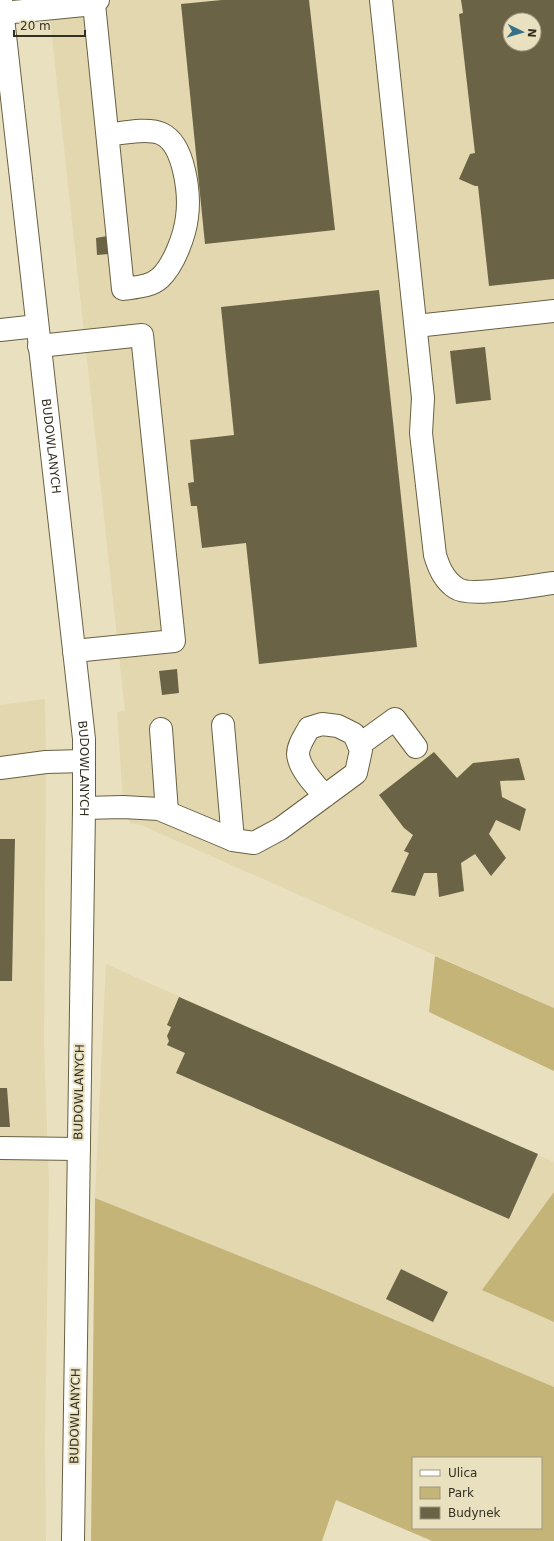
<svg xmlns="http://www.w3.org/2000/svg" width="554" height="1541" font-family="'DejaVu Sans',sans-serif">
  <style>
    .built { fill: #e2d7af; fill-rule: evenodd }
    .green { fill: #c4b477; fill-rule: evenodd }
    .building { fill: #6a6345; fill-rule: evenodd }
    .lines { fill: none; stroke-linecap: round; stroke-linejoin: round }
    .minor-casing { stroke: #686043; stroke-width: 24 }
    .minor { stroke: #fff; stroke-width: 22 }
    .labels { text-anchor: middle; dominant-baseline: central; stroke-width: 4; stroke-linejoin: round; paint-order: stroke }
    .street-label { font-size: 12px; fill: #332f23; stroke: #e9e0bf }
  </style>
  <rect width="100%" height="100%" fill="#e9e0bf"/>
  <path class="built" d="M 48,0 L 554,0 L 554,1008 L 141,825 L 131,823 L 124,815 L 117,712 L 125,711 ZM 510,20 L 534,20 L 534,44 L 510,44 Z
    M 45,699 L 46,762 L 44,1046 L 49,1183 L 45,1441 L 46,1541 L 0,1541 L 0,705 Z
    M 106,964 L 554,1162 L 554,1192 L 482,1290 L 554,1322 L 554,1387 L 317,1287 L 95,1198 Z"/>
  <path class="green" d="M 435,956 L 554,1008 L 554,1071 L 429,1012 Z
    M 554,1192 L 554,1322 L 482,1290 Z
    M 95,1198 L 317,1287 L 554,1387 L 554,1541 L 432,1541 L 336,1500 L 322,1541 L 91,1541 ZM 413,1458 L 541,1458 L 541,1528 L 413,1528 Z"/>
  <path class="building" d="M 222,0 L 309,0 L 335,230 L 205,244 L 181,4 Z
    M 461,0 L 554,0 L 554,279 L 489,286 L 478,186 L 475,186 L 459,179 L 470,154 L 475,153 L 459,14 L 463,13 ZM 510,20 L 534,20 L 534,44 L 510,44 Z
    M 107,236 L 109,254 L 97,255 L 96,238 Z
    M 379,290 L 417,647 L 259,664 L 246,543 L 202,548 L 197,506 L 191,506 L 188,483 L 194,482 L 190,440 L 234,435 L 221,307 Z
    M 485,347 L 491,400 L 456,404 L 450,351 Z
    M 177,669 L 179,693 L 162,695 L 159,671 Z
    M 434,752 L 457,778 L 473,763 L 519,758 L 525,780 L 500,781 L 502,797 L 526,809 L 520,831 L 496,820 L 489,834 L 506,858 L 491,876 L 475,854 L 461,863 L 464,891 L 439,897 L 437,873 L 424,873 L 415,896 L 391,892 L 409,853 L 404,851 L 413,835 L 404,828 L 379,795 Z
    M 0,839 L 15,839 L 12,981 L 0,981 Z
    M 179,997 L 538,1154 L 509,1219 L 176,1073 L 185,1053 L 167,1045 L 169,1041 L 167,1036 L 171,1027 L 167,1025 Z
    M 0,1088 L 7,1088 L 10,1127 L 0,1127 Z
    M 401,1269 L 448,1292 L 433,1322 L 386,1299 Z"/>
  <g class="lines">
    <g class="minor-casing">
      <g id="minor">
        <path id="s1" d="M 1,0 L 84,739 L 84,808 L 73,1541"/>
        <path d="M 98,0 L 94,4 L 123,289 C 136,287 150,287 160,278 C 174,265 185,235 187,217 C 190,195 185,145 162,134 C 148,127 123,133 108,135"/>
        <path d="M 381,0 L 423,398 L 421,433 L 435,555 C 439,568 444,580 456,588 C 470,598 535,585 554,583"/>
        <path d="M 3,13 L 94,4"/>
        <path d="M 416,326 L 554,311"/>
        <path d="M 0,330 L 37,326"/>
        <path d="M 39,346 L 142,335 L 174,641 L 74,651"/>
        <path d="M 223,725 L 233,840"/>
        <path d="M 161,729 L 167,812"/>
        <path d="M 359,745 L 395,719 L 416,747"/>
        <path d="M 0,768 L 46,762 L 84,761"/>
        <path d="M 84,808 L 123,807 L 159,809 L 233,840 L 254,843 L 280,829 L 356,773 L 361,750 L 354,734 L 338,726 L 322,724 L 309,728 C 305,736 298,745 298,754 C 299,769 316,786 325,796"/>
        <path d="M 0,1148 L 79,1149"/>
      </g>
    </g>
    <use href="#minor" class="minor"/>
  </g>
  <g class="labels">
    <g class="street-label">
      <text stroke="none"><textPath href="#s1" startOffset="449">BUDOWLANYCH</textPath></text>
      <text stroke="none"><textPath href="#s1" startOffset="773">BUDOWLANYCH</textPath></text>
      <text transform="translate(79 1092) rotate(-89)">BUDOWLANYCH</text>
      <text transform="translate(75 1416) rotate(-89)">BUDOWLANYCH</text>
    </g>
  </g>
  <rect x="412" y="1457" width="130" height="72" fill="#e9e0bf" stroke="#a09981"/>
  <rect x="420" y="1470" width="20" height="6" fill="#ffffff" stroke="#a09981"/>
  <text x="448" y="1477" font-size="12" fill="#332f23">Ulica</text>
  <rect x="420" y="1487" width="20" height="12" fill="#c4b477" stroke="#a09981"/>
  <text x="448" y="1497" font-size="12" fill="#332f23">Park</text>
  <rect x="420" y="1507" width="20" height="12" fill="#6a6345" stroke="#a09981"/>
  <text x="448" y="1517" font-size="12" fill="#332f23">Budynek</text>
  <g transform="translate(522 32) rotate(95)"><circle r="19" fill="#e9e0bf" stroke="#a09981"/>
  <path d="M0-3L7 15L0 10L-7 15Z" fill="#347188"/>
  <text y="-6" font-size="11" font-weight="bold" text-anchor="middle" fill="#332f23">N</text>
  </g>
  <path d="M14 30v6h71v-6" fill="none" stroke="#332f23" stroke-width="2"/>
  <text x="20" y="30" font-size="12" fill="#332f23" stroke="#e9e0bf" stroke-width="3" paint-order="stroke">20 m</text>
</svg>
